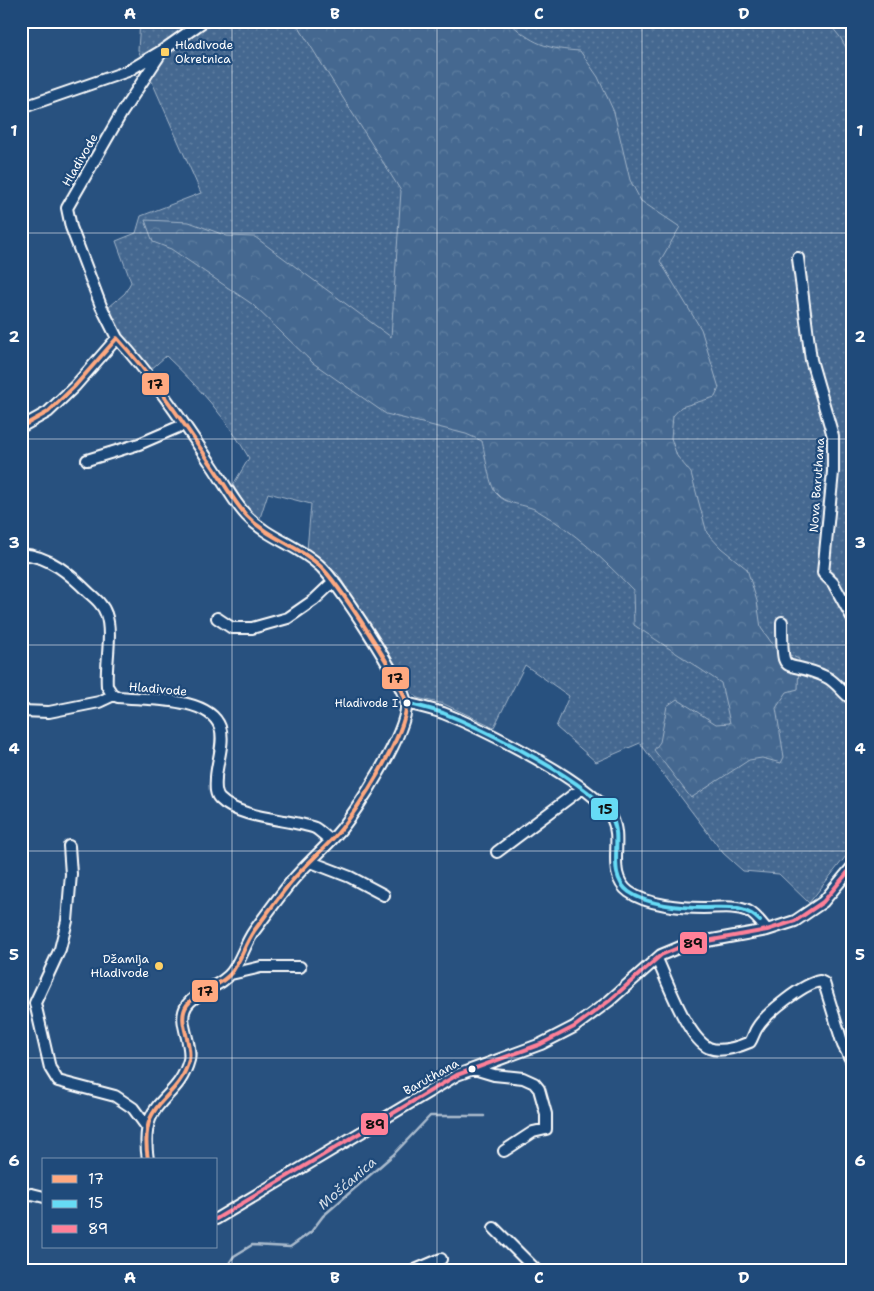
<svg xmlns="http://www.w3.org/2000/svg" width="874" height="1291" font-family="'Shantell Sans',sans-serif">
  <style>
    .grass { fill: url(#grass-dots); stroke: #a2b4c8 }
    .forest { fill: url(#forest-crowns); stroke: #a2b4c8 }
    .lines { fill: none; stroke-linecap: round; stroke-linejoin: round }
    .stream { stroke: #aabbcd; stroke-width: 2.5 }
    .minor-casing { stroke: #fff; stroke-width: 14 }
    .minor { stroke: #1f4a7a; stroke-width: 10 }
    .bus-1-casing { stroke: #1f4a7a; stroke-width: 8 }
    .bus-2-casing { stroke: #1f4a7a; stroke-width: 8 }
    .bus-3-casing { stroke: #1f4a7a; stroke-width: 8 }
    .bus-1 { stroke: #ffa980; stroke-width: 4 }
    .bus-2 { stroke: #66dbf5; stroke-width: 4 }
    .bus-3 { stroke: #ff8098; stroke-width: 4 }
    .grid { fill: none; stroke: #fff; stroke-width: 1; stroke-opacity: 0.55 }
    .poi-dot { fill: #ffd166; stroke: #1f4a7a; stroke-width: 2 }
    .bus-dot { fill: #fff; stroke: #1f4a7a; stroke-width: 2 }
    .labels { text-anchor: middle; dominant-baseline: central; stroke-width: 4.5; stroke-linejoin: round; paint-order: stroke }
    .bus-label { font-size: 11px; fill: #fff; stroke: #1f4a7a; text-anchor: end }
    .poi-label { font-size: 12px; fill: #fff; stroke: #1f4a7a; text-anchor: start }
    .street-label { font-size: 12px; fill: #fff; stroke: #1f4a7a }
    .water-label { font-size: 14px; font-style: italic; fill: #d4dde6; stroke: #1f4a7a }
    .line-badge { stroke: #1f4a7a; stroke-width: 2 }
    .pale-badge-label { font-size: 14px; text-anchor: middle; font-weight: bold; fill: #111 }
    .neatline { fill: none; stroke: #fff; stroke-width: 2 }
    .grid-label { font-size: 16px; text-anchor: middle; font-weight: bold; fill: #fff }
  </style>
  <defs>
    <pattern id="grass-dots" width="8" height="8" patternUnits="userSpaceOnUse" patternTransform="scale(1.25)"><rect width="8" height="8" fill="#446890"/><path d="M2 2h.1M6 6h.1" fill="none" stroke="#607fa1" stroke-width="1.8" stroke-linecap="round"/></pattern>
    <pattern id="forest-crowns" width="20" height="18" patternUnits="userSpaceOnUse" patternTransform="scale(1.25)"><rect width="20" height="18" fill="#446890"/><path d="M2 6a3 3 0 1 1 6 0M12 15a3 3 0 1 1 6 0" fill="none" stroke="#607fa1"/></pattern>
  </defs>
  <rect width="100%" height="100%" fill="#28517f"/>
  <filter id="ink" filterUnits="userSpaceOnUse"><feTurbulence type="fractalNoise" baseFrequency=".02" numOctaves="2"/><feDisplacementMap in="SourceGraphic" scale="10" xChannelSelector="R" yChannelSelector="G"/><feConvolveMatrix kernelMatrix="1 2 1 2 8 2 1 2 1" color-interpolation-filters="sRGB"/></filter>
  <g filter="url(#ink)">
    <path class="grass" d="M 140,21 L 853,21 L 853,856 L 846,856 L 809,903 L 779,874 L 743,871 L 723,853 L 640,743 L 596,762 L 556,727 L 569,696 L 525,665 L 494,727 L 444,704 L 417,698 L 400,678 L 338,574 L 307,550 L 311,504 L 268,493 L 259,521 L 248,510 L 233,485 L 249,458 C 227,419 199,387 166,356 L 149,371 L 120,333 L 108,308 L 125,293 L 131,282 L 116,241 L 136,233 L 141,216 L 201,193 L 138,50 Z"/>
    <path class="forest" d="M 295,21 L 508,21 C 532,44 547,49 580,51 L 598,77 L 614,112 L 630,180 L 641,201 L 680,227 L 660,261 L 701,329 L 719,388 L 715,397 L 681,407 L 673,416 L 671,438 L 677,456 L 691,473 L 707,533 L 721,548 L 747,569 L 757,601 L 761,628 L 776,649 L 799,659 L 798,689 L 787,692 L 776,708 L 784,757 L 781,763 L 762,758 L 749,760 L 691,798 L 654,750 L 660,742 L 667,706 L 677,699 L 716,724 L 730,723 L 721,683 L 634,625 L 633,590 C 604,560 575,532 538,511 C 525,503 506,506 496,493 C 489,485 485,453 482,441 L 466,434 L 386,414 L 313,363 L 252,304 L 171,249 L 153,242 L 145,220 L 189,222 L 227,236 L 255,237 L 391,337 L 401,191 Z
      M 827,21 L 853,21 L 853,60 L 840,37 Z"/>
    <g class="lines">
      <path class="stream" d="M 225,1270 L 234,1256 L 252,1245 L 290,1247 L 311,1232 L 323,1216 L 393,1155 L 430,1116 L 484,1116"/>
      <g class="minor-casing">
        <path id="minor" d="M 21,108 L 128,71 L 163,50 L 204,21
          M 798,258 L 811,360 L 833,436 L 833,472 L 823,573 L 833,583 L 853,619
          M 117,338 L 101,306 L 71,227 L 67,208 L 121,114 L 163,50
          M 21,427 L 48,412 L 75,386 L 117,338 C 151,375 181,419 209,461 C 222,479 232,500 247,516 C 268,538 297,545 319,565 C 336,579 404,684 406,703 C 409,730 356,813 337,834 C 323,850 305,865 291,882 C 278,898 266,915 254,931 C 245,944 241,960 232,972 C 221,987 198,990 187,1005 C 176,1021 193,1042 189,1060 C 177,1105 138,1096 148,1160
          M 87,460 L 139,444 L 183,425
          M 21,554 C 50,556 70,574 89,593 C 96,599 103,605 106,614 C 113,633 105,665 107,686 L 112,694 L 118,697 C 146,700 209,696 220,727 C 225,741 217,762 216,777 C 216,784 214,793 220,799 C 240,819 290,819 315,828 C 320,831 325,836 330,840
          M 217,618 L 232,628 L 252,628 L 288,618 L 314,600 L 334,581
          M 782,622 C 782,682 783,657 826,677 C 837,682 843,694 853,700
          M 406,703 C 418,706 431,709 443,713 C 481,728 594,783 612,818 C 624,841 605,874 629,892 C 647,905 682,908 703,908 C 718,908 734,905 748,911 C 756,915 761,923 767,930
          M 21,711 L 49,712 L 99,702 L 114,695
          M 69,846 L 71,874 L 67,921 L 60,949 L 35,1003 L 50,1068 L 58,1081 L 115,1096 L 133,1108 L 147,1127
          M 497,852 L 581,789
          M 311,862 L 350,877 L 384,895
          M 657,959 C 667,980 687,1038 709,1048 C 721,1053 738,1047 750,1042 C 753,1038 754,1032 757,1028 C 766,1013 803,984 820,981 L 824,983 L 843,1045 L 853,1064
          M 231,974 L 261,967 L 300,967
          M 474,1069 L 494,1075 L 523,1078 L 534,1083 L 539,1089 L 546,1114 L 546,1129 L 533,1132 L 504,1151
          M 21,1195 L 32,1194 L 44,1197
          M 216,1219 L 457,1075 L 541,1044 L 574,1027 L 609,1001 L 661,955 L 685,945 L 767,930 L 795,921 L 823,902 L 853,866
          M 494,1228 L 536,1270
          M 415,1270 L 441,1259"/>
      </g>
      <use href="#minor" class="minor"/>
      <g class="bus-1-casing">
        <path id="bus-1" d="M 21,427 L 48,412 L 75,386 L 117,338 C 151,375 181,419 209,461 C 222,479 232,500 247,516 C 268,538 297,545 319,565 C 336,579 404,684 406,703 C 409,730 356,813 337,834 C 323,850 305,865 291,882 C 278,898 266,915 254,931 C 245,944 241,960 232,972 C 221,987 198,990 187,1005 C 176,1021 193,1042 189,1060 C 177,1105 138,1096 148,1160"/>
      </g>
      <g class="bus-2-casing">
        <path id="bus-2" d="M 406,703 C 418,706 431,709 443,713 C 481,728 594,783 612,818 C 624,841 605,874 629,892 C 647,905 682,908 703,908 C 724,908 744,904 760,921"/>
      </g>
      <g class="bus-3-casing">
        <path id="bus-3" d="M 216,1219 L 457,1075 L 541,1044 L 574,1027 L 609,1001 L 661,955 L 685,945 L 767,930 L 795,921 L 823,902 L 853,866"/>
      </g>
      <use href="#bus-1" class="bus-1"/>
      <use href="#bus-2" class="bus-2"/>
      <use href="#bus-3" class="bus-3"/>
    </g>
  </g>
  <path class="grid" d="M 232,21 L 232,1270M 437,21 L 437,1270M 642,21 L 642,1270M 21,233 L 853,233M 21,439 L 853,439M 21,645 L 853,645M 21,851 L 853,851M 21,1058 L 853,1058"/>
  <g class="poi-dot">
    <rect x="160" y="47" width="10" height="10" rx="2.5"/>
    <circle cx="159" cy="966" r="5"/>
  </g>
  <g class="bus-dot">
    <circle cx="407" cy="703" r="4.5"/>
    <circle cx="472" cy="1069" r="4.5"/>
  </g>
  <g class="labels">
    <g class="bus-label">
      <text x="398" y="703">Hladivode I</text>
    </g>
    <g class="poi-label">
      <text x="175" y="45">Hladivode<tspan x="175" dy="14">Okretnica</tspan></text>
      <text x="149" y="959" text-anchor="end">Džamija<tspan x="149" dy="14">Hladivode</tspan></text>
    </g>
    <g class="street-label">
      <text transform="translate(80 160) rotate(-60)">Hladivode</text>
      <text transform="translate(817 485) rotate(-86)">Nova Baruthana</text>
      <text transform="translate(158 689) rotate(5)">Hladivode</text>
      <text transform="translate(431 1077) rotate(-29)">Baruthana</text>
    </g>
    <g class="water-label">
      <text transform="translate(347 1183) rotate(-41)">Mošćanica</text>
    </g>
  </g>
  <g class="line-badge">
    <rect x="141" y="372" width="29" height="24" rx="5" fill="#ffa980"/>
    <rect x="381" y="666" width="29" height="24" rx="5" fill="#ffa980"/>
    <rect x="590" y="797" width="29" height="24" rx="5" fill="#66dbf5"/>
    <rect x="679" y="931" width="29" height="24" rx="5" fill="#ff8098"/>
    <rect x="191" y="979" width="28" height="24" rx="5" fill="#ffa980"/>
    <rect x="360" y="1112" width="29" height="24" rx="5" fill="#ff8098"/>
  </g>
  <g class="pale-badge-label">
    <text x="155" y="389">17</text>
    <text x="395" y="683">17</text>
    <text x="605" y="814">15</text>
    <text x="693" y="948">89</text>
    <text x="205" y="996">17</text>
    <text x="375" y="1129">89</text>
  </g>
  <rect width="874" height="1291" fill="none" stroke="#1f4a7a" stroke-width="55"/>
  <rect x="42" y="1158" width="175" height="90" fill="#1f4a7a" stroke="#7992af"/>
  <rect x="52" y="1175" width="25" height="8" fill="#ffa980" stroke="#7992af"/>
  <text x="88" y="1184" font-size="15" fill="#ffffff">17</text>
  <rect x="52" y="1200" width="25" height="8" fill="#66dbf5" stroke="#7992af"/>
  <text x="88" y="1208" font-size="15" fill="#ffffff">15</text>
  <rect x="52" y="1225" width="25" height="8" fill="#ff8098" stroke="#7992af"/>
  <text x="88" y="1234" font-size="15" fill="#ffffff">89</text>
  <rect x="28" y="28" width="818" height="1236" class="neatline"/>
  <g class="grid-label">
    <text x="130" y="19">A</text>
    <text x="335" y="19">B</text>
    <text x="539" y="19">C</text>
    <text x="744" y="19">D</text>
    <text x="14" y="136">1</text>
    <text x="860" y="136">1</text>
    <text x="14" y="342">2</text>
    <text x="860" y="342">2</text>
    <text x="14" y="548">3</text>
    <text x="860" y="548">3</text>
    <text x="14" y="754">4</text>
    <text x="860" y="754">4</text>
    <text x="14" y="960">5</text>
    <text x="860" y="960">5</text>
    <text x="14" y="1166">6</text>
    <text x="860" y="1166">6</text>
    <text x="130" y="1283">A</text>
    <text x="335" y="1283">B</text>
    <text x="539" y="1283">C</text>
    <text x="744" y="1283">D</text>
  </g>
</svg>
